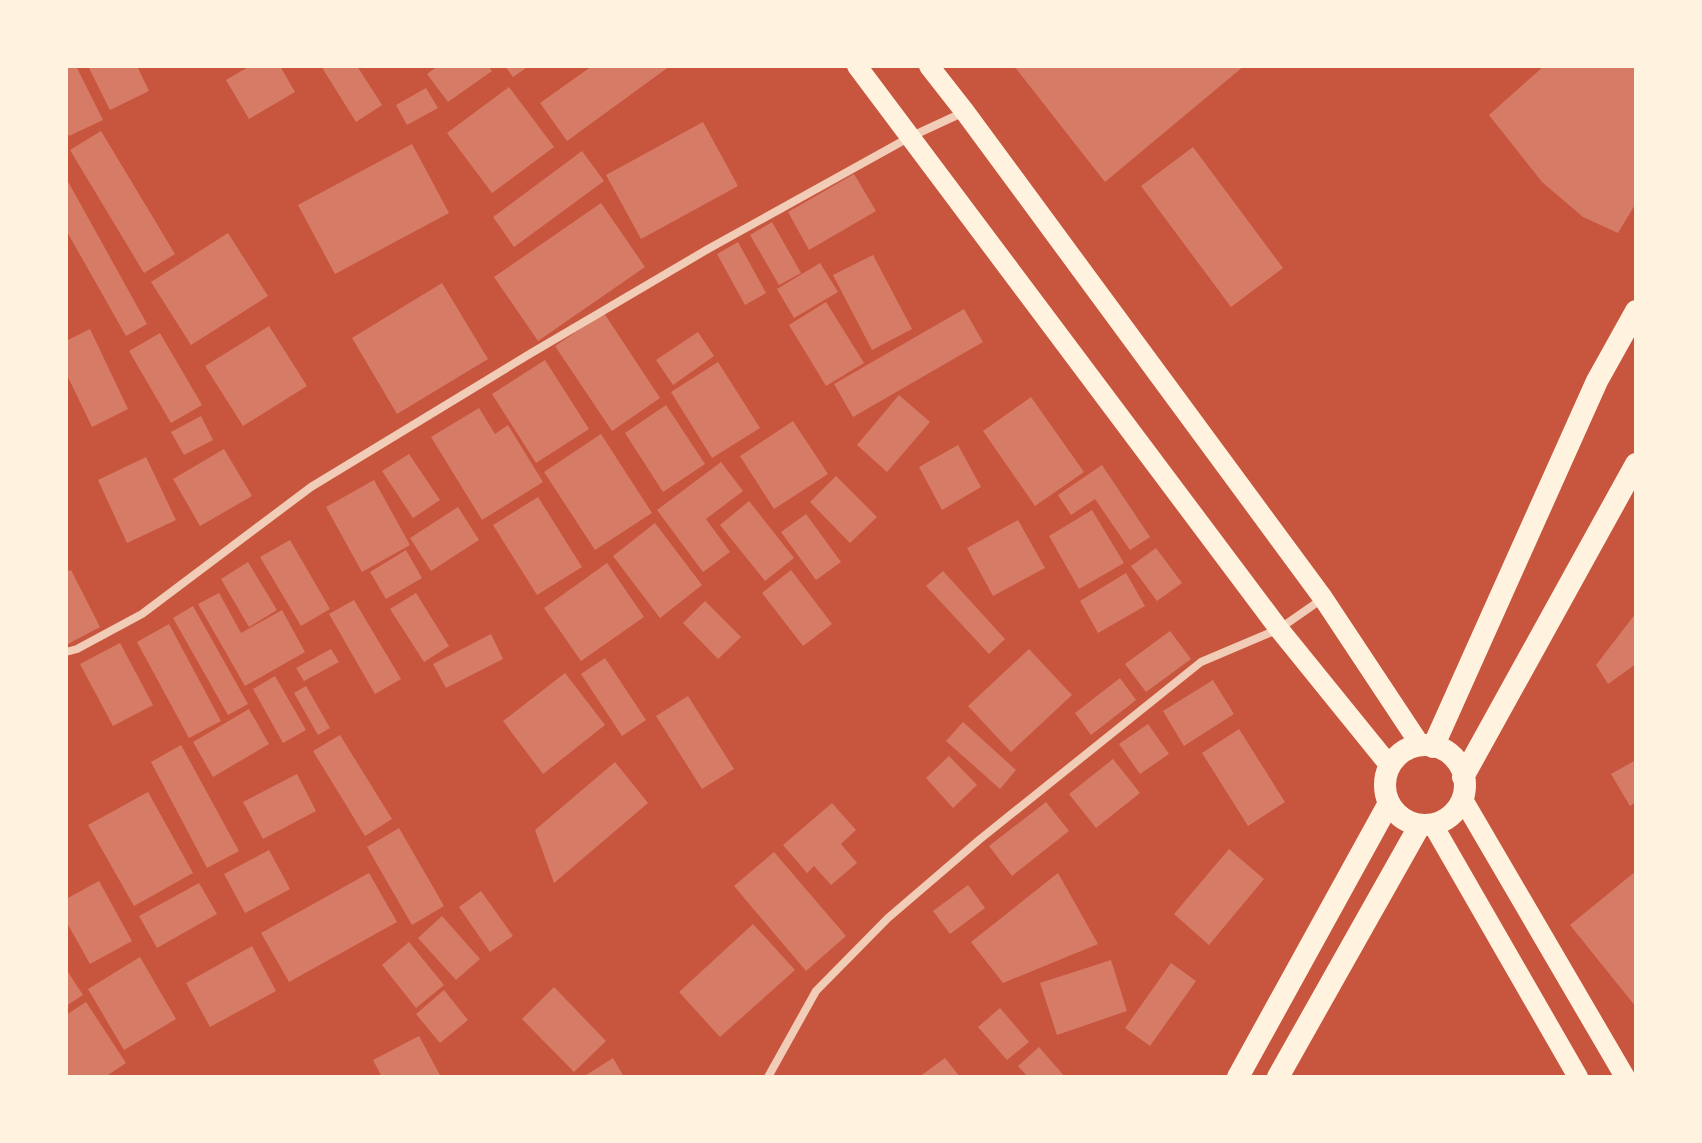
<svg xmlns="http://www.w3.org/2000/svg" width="1702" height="1143" font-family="'PT Sans',sans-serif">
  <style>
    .building { fill: #d67c66 }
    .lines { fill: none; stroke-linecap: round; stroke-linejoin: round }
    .minor { stroke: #f1ccb7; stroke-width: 8 }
    .primary { stroke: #fff3e0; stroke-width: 20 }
    .trunk { stroke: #fff3e0; stroke-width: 22 }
  </style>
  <rect width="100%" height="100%" fill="#c8553d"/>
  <path class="building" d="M 66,66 L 76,66 L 103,120 L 69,136 L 66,130 Z
    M 88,66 L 137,66 L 149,91 L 110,110 Z
    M 250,66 L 280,66 L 295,92 L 249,119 L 226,80 Z
    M 321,66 L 357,66 L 382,105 L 356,122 Z
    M 438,66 L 488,66 L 492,71 L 448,102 L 427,74 Z
    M 505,66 L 529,66 L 513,77 Z
    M 592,66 L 670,66 L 567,141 L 540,103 Z
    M 1014,66 L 1244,66 L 1105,182 Z
    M 1544,66 L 1636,66 L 1636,203 L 1618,233 L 1583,217 L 1542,182 L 1489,115 Z
    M 509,87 L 554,147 L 492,193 L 447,133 Z
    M 426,88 L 438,108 L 407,125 L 396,105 Z
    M 703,122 L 738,186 L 641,239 L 606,175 Z
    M 101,131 L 175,254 L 144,273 L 70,150 Z
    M 412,144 L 449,213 L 335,274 L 298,205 Z
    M 1193,147 L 1283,268 L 1231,307 L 1141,186 Z
    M 582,151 L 604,181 L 514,247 L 493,217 Z
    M 854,174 L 876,211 L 809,250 L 788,212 Z
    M 66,178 L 147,324 L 126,336 L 66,230 Z
    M 601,203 L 645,267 L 538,341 L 494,277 Z
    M 772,222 L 801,273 L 779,285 L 750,235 Z
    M 228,233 L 268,296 L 191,345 L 151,282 Z
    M 738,242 L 766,293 L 745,305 L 717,254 Z
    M 873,255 L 912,329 L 872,350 L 833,275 Z
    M 820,263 L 838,292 L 794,318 L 777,289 Z
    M 442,283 L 488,359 L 397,414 L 352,338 Z
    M 826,302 L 864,363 L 826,386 L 789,325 Z
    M 964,309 L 983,342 L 853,417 L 834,384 Z
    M 604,313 L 660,398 L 612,431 L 555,346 Z
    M 269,326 L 307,386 L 243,426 L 205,366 Z
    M 90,329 L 128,409 L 92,427 L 66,373 L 66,341 Z
    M 698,332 L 714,356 L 673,385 L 656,360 Z
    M 160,333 L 202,405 L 171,423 L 129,351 Z
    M 545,360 L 589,429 L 536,463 L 492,394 Z
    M 718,362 L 760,428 L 712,458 L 671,392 Z
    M 899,395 L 930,422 L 887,472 L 857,445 Z
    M 1031,397 L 1084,472 L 1035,506 L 983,431 Z
    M 666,405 L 705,464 L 663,492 L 625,433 Z
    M 479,408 L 495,434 L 508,425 L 543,482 L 482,520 L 431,437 Z
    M 201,416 L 213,440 L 184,455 L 171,432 Z
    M 793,421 L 828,474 L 774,509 L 740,456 Z
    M 601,434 L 652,513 L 595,550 L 544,472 Z
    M 958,445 L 981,487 L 942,510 L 919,467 Z
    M 224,449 L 252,496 L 200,526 L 173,479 Z
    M 409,454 L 440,500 L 413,518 L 382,471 Z
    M 146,457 L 176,520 L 127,543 L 98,480 Z
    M 721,462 L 743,491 L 706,519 L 730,552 L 703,572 L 657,510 Z
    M 1102,465 L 1150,537 L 1130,550 L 1095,499 L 1071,515 L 1058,495 Z
    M 836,476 L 877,517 L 850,543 L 810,502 Z
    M 374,480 L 410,545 L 362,572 L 326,507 Z
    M 538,497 L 582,567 L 537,595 L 493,525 Z
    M 749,501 L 794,558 L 765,581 L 720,525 Z
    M 458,507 L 479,540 L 431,571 L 410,538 Z
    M 1092,510 L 1124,563 L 1079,589 L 1049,536 Z
    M 806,514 L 841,562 L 816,580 L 781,532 Z
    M 1018,520 L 1045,568 L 993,596 L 967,548 Z
    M 655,523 L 702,585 L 660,618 L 613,556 Z
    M 290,540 L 330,609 L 301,626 L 260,557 Z
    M 1156,548 L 1182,583 L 1157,601 L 1131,566 Z
    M 406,550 L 422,578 L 386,599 L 370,572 Z
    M 248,562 L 277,610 L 249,627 L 221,579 Z
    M 607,563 L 644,617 L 581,661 L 544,608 Z
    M 71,570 L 100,627 L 68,644 L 66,640 L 66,572 Z
    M 791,570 L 832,624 L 803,646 L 762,593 Z
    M 943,571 L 1005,639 L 989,654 L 926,586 Z
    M 1126,573 L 1145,606 L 1098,633 L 1080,601 Z
    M 219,593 L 241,633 L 282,610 L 305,652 L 245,686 L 198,604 Z
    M 416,593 L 449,646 L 424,662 L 390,609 Z
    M 354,600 L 401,679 L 375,694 L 329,614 Z
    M 705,601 L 741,637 L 718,659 L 683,623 Z
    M 193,606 L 248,704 L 228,715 L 173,618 Z
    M 1636,613 L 1636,664 L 1608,684 L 1596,665 Z
    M 169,624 L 221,721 L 189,738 L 137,642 Z
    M 1170,631 L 1191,659 L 1146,692 L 1125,664 Z
    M 491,634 L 503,659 L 446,688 L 433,664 Z
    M 120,643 L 153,705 L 113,726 L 80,664 Z
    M 331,649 L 339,662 L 304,681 L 296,668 Z
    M 1029,649 L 1072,695 L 1011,752 L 968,706 Z
    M 605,658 L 646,720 L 622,736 L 581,674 Z
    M 565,673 L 605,725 L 543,774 L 503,721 Z
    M 275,676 L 306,730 L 283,743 L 253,689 Z
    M 1120,678 L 1136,700 L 1091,735 L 1075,713 Z
    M 1213,680 L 1234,714 L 1184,746 L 1163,711 Z
    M 306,686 L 330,728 L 318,735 L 294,693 Z
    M 688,696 L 734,769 L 702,789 L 656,716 Z
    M 249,709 L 269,744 L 213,777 L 193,742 Z
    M 963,722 L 1016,770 L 1000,789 L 946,741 Z
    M 1148,724 L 1169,754 L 1140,774 L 1119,744 Z
    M 1239,729 L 1285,802 L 1248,826 L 1202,753 Z
    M 340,735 L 392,819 L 365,836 L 313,751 Z
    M 181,745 L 239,851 L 207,868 L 151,762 Z
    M 949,756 L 977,785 L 953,808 L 926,778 Z
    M 1113,759 L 1140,793 L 1096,828 L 1069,794 Z
    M 1636,760 L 1636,802 L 1630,806 L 1611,774 Z
    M 615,762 L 648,803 L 554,883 L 535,830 Z
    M 297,774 L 316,811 L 263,839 L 243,802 Z
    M 148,792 L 193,873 L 134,906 L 88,825 Z
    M 1046,802 L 1069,831 L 1012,876 L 989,846 Z
    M 832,803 L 856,830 L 841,844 L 857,863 L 831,885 L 814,866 L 807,873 L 783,845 Z
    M 399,828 L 444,906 L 412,925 L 367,847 Z
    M 1229,849 L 1264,879 L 1209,945 L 1174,914 Z
    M 269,850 L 290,889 L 245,913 L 224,874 Z
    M 774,852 L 846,936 L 806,971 L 734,886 Z
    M 1636,871 L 1636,1007 L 1570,925 Z
    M 369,873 L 397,922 L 289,982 L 261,933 Z
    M 1058,873 L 1098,944 L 1003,983 L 971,942 Z
    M 99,881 L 132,941 L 90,964 L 66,921 L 66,899 Z
    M 199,883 L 217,914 L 157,948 L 139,916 Z
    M 968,885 L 985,908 L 950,934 L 933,911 Z
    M 481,891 L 513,936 L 490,952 L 459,907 Z
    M 442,916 L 480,959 L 456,980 L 418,938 Z
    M 753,924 L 795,970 L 720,1037 L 679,992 Z
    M 409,942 L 444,985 L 416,1008 L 382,965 Z
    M 252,946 L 276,991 L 210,1027 L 186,983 Z
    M 140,957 L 176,1019 L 124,1050 L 88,989 Z
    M 1111,960 L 1127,1011 L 1057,1035 L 1040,983 Z
    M 1171,963 L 1196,981 L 1150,1046 L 1125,1028 Z
    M 66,969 L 83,995 L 66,1006 Z
    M 554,987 L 606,1041 L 574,1072 L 522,1019 Z
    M 444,990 L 468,1020 L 440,1043 L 416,1014 Z
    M 86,1002 L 126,1063 L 105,1077 L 66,1077 L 66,1015 Z
    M 1000,1008 L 1029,1042 L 1007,1060 L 978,1027 Z
    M 419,1036 L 441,1077 L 382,1077 L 373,1060 Z
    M 1039,1047 L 1065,1077 L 1028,1077 L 1018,1066 Z
    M 613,1058 L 624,1077 L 583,1077 Z
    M 945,1058 L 960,1077 L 919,1077 Z"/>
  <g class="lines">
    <path class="minor" d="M 66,652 L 77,649 L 142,614 L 311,487 L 528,355 L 708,249 L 910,137 L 964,112
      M 768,1077 L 816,991 L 888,918 L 979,840 L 1201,662 L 1279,629 L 1322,599"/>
    <path class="primary" d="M 857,66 L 1279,629 L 1390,766
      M 929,66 L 965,112 L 1323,598 L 1421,746
      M 1462,798 L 1625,1077
      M 1433,825 L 1578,1077"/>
    <path class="trunk" d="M1385 785a40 40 0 1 1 80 0a40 40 0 1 1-80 0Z
      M 1433,747 L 1597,381 L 1636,311
      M 1463,777 L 1636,464
      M 1238,1077 L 1389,803
      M 1278,1077 L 1420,825"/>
  </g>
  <rect width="1702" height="1143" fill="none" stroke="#fff3e0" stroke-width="136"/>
</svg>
